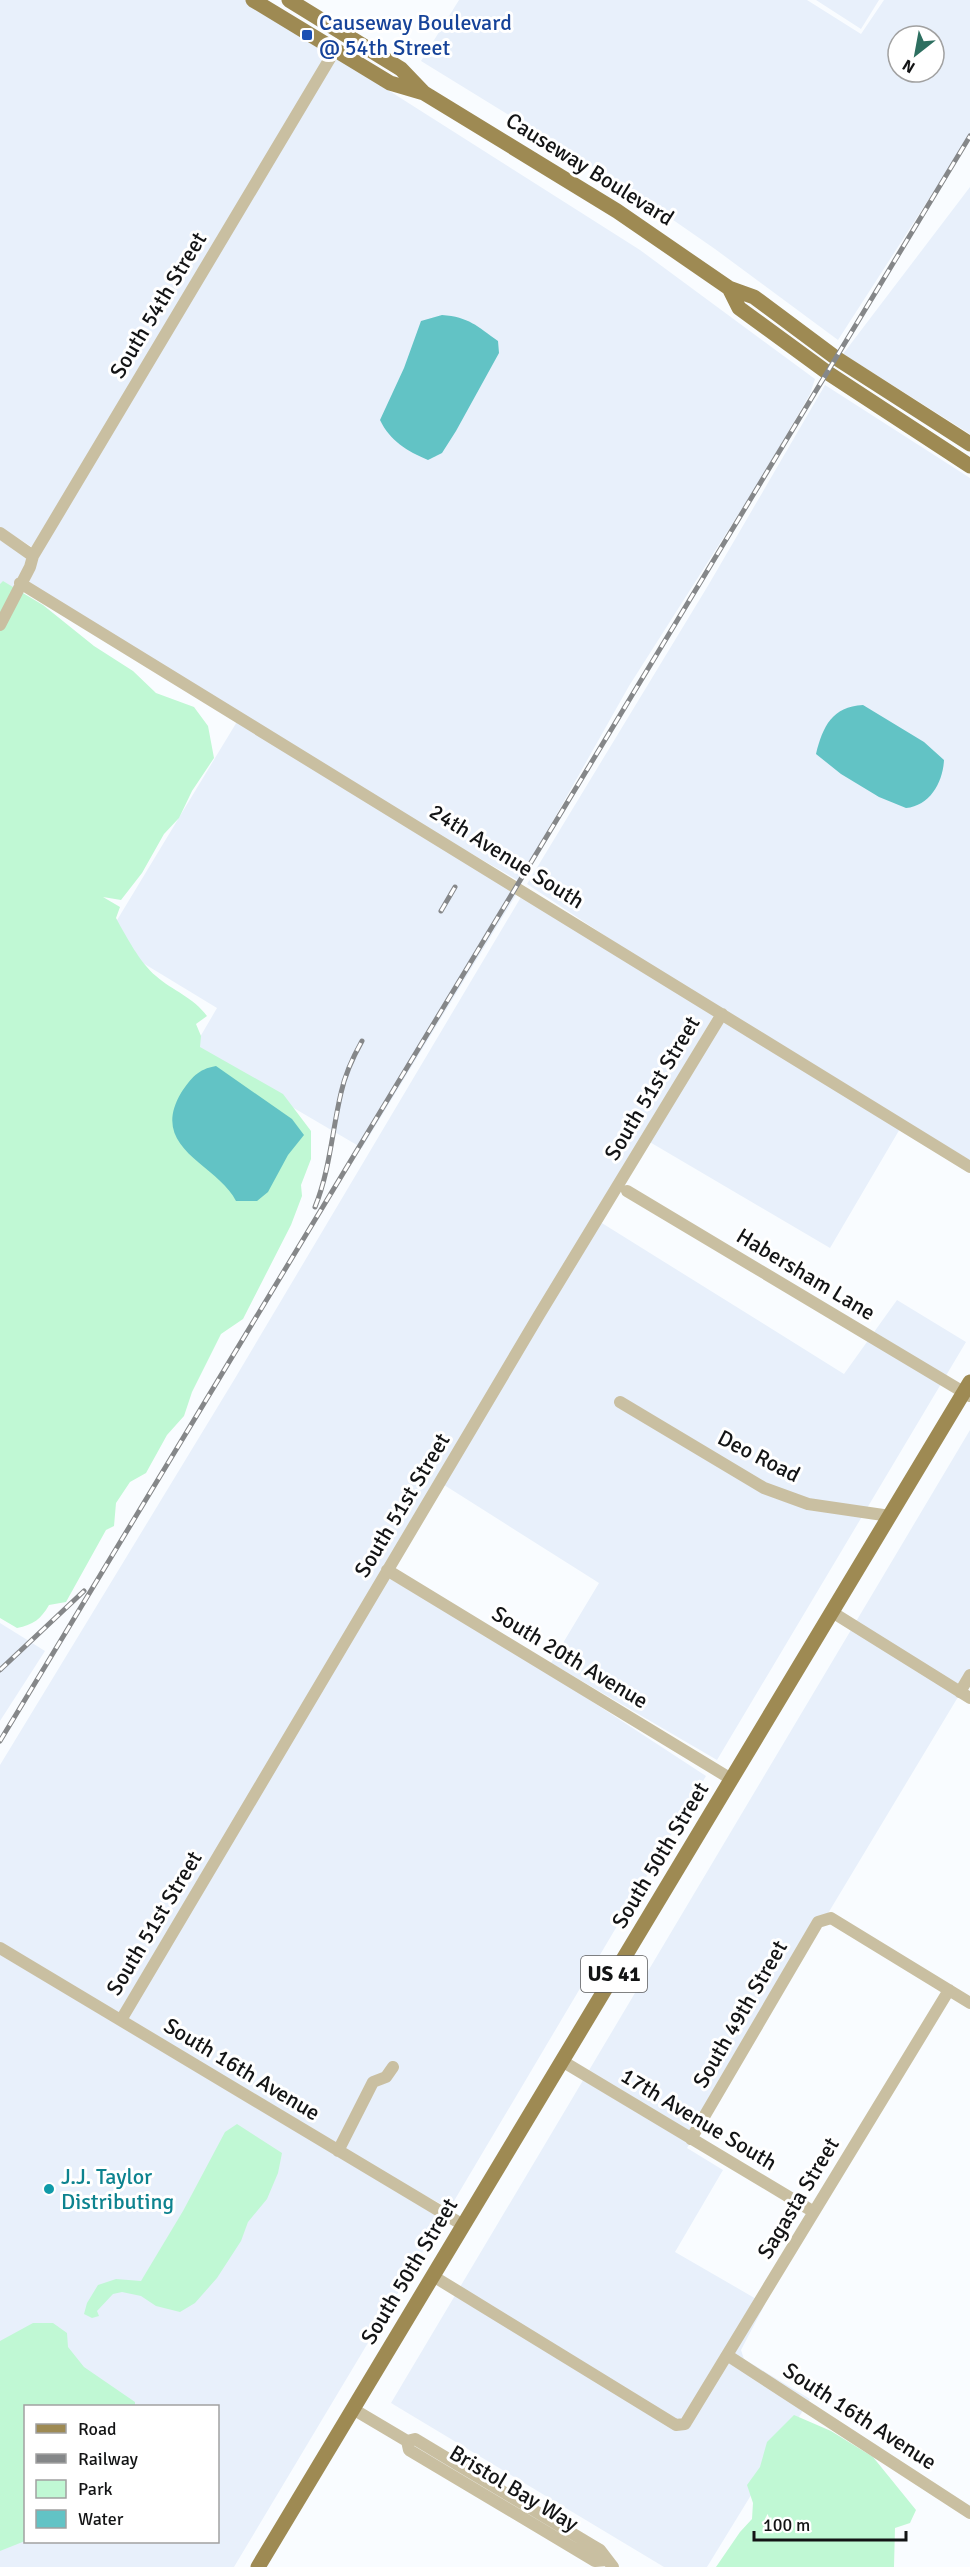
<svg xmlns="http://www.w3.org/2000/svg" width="970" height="2567" font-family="Signika,sans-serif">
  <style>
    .built { fill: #e8f0fb; fill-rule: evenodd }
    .green { fill: #c0f8d4 }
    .water { fill: #62c3c5 }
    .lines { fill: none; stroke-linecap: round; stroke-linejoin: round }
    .minor { stroke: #c9bfa1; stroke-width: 12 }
    .major { stroke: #9e8a53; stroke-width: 15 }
    .rail-casing { stroke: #858789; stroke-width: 5 }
    .rail { stroke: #fff; stroke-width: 3; stroke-dasharray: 9; stroke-linecap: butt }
    .transit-dot { fill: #1a4fb4; stroke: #fff; stroke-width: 2 }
    .culture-dot { fill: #0f9aa8; stroke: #fff; stroke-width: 2 }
    .labels { text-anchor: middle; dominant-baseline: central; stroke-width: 6; stroke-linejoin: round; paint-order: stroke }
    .shield { fill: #fff; stroke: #5a5a5b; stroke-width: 1.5 }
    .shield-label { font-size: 21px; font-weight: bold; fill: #131415 }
    .transit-label { font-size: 22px; fill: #164399; stroke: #fff; text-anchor: start }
    .street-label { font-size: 22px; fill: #131415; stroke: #fff }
    .culture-label { font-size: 22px; fill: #0d838f; stroke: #fff; text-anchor: start }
  </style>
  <rect width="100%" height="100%" fill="#f9fcff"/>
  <path class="built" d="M 0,0 L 260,0 L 334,45 L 32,547 L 0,527 Z
    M 459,0 L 807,0 L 861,34 L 884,0 L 970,0 L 970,135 L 838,340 L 715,249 L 627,188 L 421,61 ZM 898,36 L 934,36 L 934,72 L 898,72 Z
    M 816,0 L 879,0 L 861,29 Z
    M 336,57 L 640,250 L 815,379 L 810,394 L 762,477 L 629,686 L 519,881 L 418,823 L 29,585 L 35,559 Z
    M 970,187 L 970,434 L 843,354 Z
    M 825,385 L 970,478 L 970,1160 L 720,1012 L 527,884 L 709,584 Z
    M 0,540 L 28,558 L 0,637 Z
    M 238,720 L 519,890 L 362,1148 L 193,1049 L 217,1008 L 105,940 Z
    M 524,892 L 716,1012 L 119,2018 L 0,1945 L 0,1765 L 234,1380 Z
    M 723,1018 L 901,1127 L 830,1248 L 648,1141 Z
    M 597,1220 L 844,1374 L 897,1300 L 966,1342 L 717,1760 L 551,1663 L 599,1583 L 441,1483 Z
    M 970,1430 L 970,1677 L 687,2148 L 723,2170 L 675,2252 L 765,2304 L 741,2350 L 744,2359 L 810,2399 L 707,2567 L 664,2567 L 391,2403 Z
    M 387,1577 L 527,1659 L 706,1776 L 451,2206 L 443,2205 L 348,2155 L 124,2020 Z
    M 0,1623 L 45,1651 L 0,1721 Z
    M 0,1954 L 442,2219 L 234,2567 L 0,2567 ZM 26,2406 L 218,2406 L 218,2542 L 26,2542 Z"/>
  <path class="green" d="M 3,581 L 43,605 L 94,646 L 133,671 L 156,693 L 194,707 L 208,726 L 214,758 L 192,791 L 179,818 L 164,834 L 142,873 L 121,900 L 103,897 L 120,907 L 116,918 C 126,936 140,963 156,976 C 173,991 193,997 207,1016 L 196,1024 L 201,1036 L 200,1047 L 283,1094 L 311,1131 L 311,1159 L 301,1185 L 302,1196 L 291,1225 L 243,1319 L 221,1334 L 192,1392 L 184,1416 L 167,1435 L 146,1473 L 130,1482 L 116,1503 L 114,1526 L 106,1530 L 66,1602 L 49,1605 C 41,1619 33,1625 17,1628 L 0,1618 L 0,584 Z
    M 237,2124 L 282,2153 L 278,2173 L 267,2199 L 248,2222 L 241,2241 L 217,2278 L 195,2303 L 180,2312 L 156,2306 L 141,2296 L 122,2292 L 113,2294 L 97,2311 L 99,2316 L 92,2318 L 84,2314 L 87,2303 L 98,2285 L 116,2279 L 141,2281 L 183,2211 L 225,2132 Z
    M 33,2323 L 53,2323 L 67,2333 L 68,2347 L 84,2367 L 135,2402 L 135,2406 L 26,2406 L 25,2541 L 0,2551 L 0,2341 Z
    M 794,2415 L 831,2431 L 873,2457 L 916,2510 L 910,2523 L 895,2528 L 894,2567 L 716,2567 L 740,2532 L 752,2519 L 753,2503 L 747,2485 L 760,2467 L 767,2442 Z"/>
  <path class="water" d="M 442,315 C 469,317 477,326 498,341 L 499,353 L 456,431 L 442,453 L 428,460 C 407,451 390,441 380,420 L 404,368 L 421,321 Z
    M 863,705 L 924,742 L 944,760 C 943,782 930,806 906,808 L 879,797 L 841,774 L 816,754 C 823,726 832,707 863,705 Z
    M 216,1066 L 292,1119 L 304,1135 L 288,1155 L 268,1192 L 257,1201 L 236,1201 C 218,1164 148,1149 181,1093 C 191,1078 198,1069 216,1066 Z"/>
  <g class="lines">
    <path class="minor" d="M 0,533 L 33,556
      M 20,583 L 970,1167
      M 0,625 L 30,567 L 33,556 L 335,50
      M 627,1191 L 970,1396
      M 620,1402 L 764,1488 L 808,1504 L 890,1516
      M 387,1570 L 731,1779
      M 832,1612 L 970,1698
      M 960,1692 L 970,1675
      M 0,1948 L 463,2225
      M 121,2020 L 539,1315 L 722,1014
      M 562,2061 L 814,2212
      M 691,2139 L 818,1922 L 831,1918 L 970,2003
      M 338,2151 L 373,2082 L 386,2077 L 393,2067
      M 433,2276 L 676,2425 L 685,2424 L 949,1990
      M 727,2355 L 970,2513
      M 353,2409 L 407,2441 L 409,2450 L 595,2561 L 607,2560
      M 407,2441 L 415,2439 L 600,2550 L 613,2567"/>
    <path class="major" d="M 253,0 L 390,83 L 424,93
      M 289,0 L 401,69 L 424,93 L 617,211 L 729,288 L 754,297 L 836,358 L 970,444
      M 729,288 L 739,308 L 828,373 L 970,466
      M 258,2567 L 970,1382"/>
    <g class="rail-casing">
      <path id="rail" d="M 441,911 L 455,887
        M 315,1207 C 330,1170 332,1131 341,1093 C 345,1074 353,1057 362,1041
        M 0,1670 L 84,1591
        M 0,1741 L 970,136"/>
    </g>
    <use href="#rail" class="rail"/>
  </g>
  <rect class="transit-dot" x="301" y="29" width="12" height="12" rx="3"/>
  <circle class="culture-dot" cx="49" cy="2189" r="6"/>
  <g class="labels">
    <rect class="shield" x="581" y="1956" width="66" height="36" rx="4.5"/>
    <g class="shield-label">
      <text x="614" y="1974">US 41</text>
    </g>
    <g class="transit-label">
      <text x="319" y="22">Causeway Boulevard<tspan x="319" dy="25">@ 54th Street</tspan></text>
    </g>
    <g class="street-label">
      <text transform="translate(590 169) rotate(32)">Causeway Boulevard</text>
      <text transform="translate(158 305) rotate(-59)">South 54th Street</text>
      <text transform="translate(507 856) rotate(32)">24th Avenue South</text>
      <text transform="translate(652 1088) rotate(-59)">South 51st Street</text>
      <text transform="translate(806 1274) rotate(31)">Habersham Lane</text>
      <text transform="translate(759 1456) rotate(27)">Deo Road</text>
      <text transform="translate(402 1505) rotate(-59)">South 51st Street</text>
      <text transform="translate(570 1657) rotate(31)">South 20th Avenue</text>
      <text transform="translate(660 1855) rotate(-59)">South 50th Street</text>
      <text transform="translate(154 1923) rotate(-59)">South 51st Street</text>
      <text transform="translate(740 2014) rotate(-60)">South 49th Street</text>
      <text transform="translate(242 2069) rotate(31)">South 16th Avenue</text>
      <text transform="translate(699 2119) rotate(31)">17th Avenue South</text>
      <text transform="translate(798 2198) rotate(-59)">Sagasta Street</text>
      <text transform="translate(409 2271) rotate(-59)">South 50th Street</text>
      <text transform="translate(860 2416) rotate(33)">South 16th Avenue</text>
      <text transform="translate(514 2488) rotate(31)">Bristol Bay Way</text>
    </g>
    <g class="culture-label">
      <text x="61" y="2176">J.J. Taylor<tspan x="61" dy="25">Distributing</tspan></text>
    </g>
  </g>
  <rect x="24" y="2405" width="195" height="138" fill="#ffffff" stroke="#a1a1a1" stroke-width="1.5"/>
  <rect x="36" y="2424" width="30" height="9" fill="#9e8a53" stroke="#a1a1a1" stroke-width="1.5"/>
  <text x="78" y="2435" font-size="18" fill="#131415">Road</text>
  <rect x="36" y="2454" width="30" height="9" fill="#858789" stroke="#a1a1a1" stroke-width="1.5"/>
  <text x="78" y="2465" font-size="18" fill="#131415">Railway</text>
  <rect x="36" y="2480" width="30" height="18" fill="#c0f8d4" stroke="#a1a1a1" stroke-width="1.5"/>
  <text x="78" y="2495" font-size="18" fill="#131415">Park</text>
  <rect x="36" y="2510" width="30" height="18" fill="#62c3c5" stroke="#a1a1a1" stroke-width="1.5"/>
  <text x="78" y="2525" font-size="18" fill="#131415">Water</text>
  <g transform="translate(916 54) rotate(211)"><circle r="28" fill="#ffffff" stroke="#a1a1a1" stroke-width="1.5"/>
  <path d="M0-4.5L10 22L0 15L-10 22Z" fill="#2d6f60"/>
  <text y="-9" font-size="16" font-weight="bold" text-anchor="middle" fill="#131415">N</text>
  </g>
  <path d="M754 2531v9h152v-9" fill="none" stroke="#131415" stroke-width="3"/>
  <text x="763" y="2531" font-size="18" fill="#131415" stroke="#ffffff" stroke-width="4.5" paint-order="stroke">100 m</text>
</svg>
